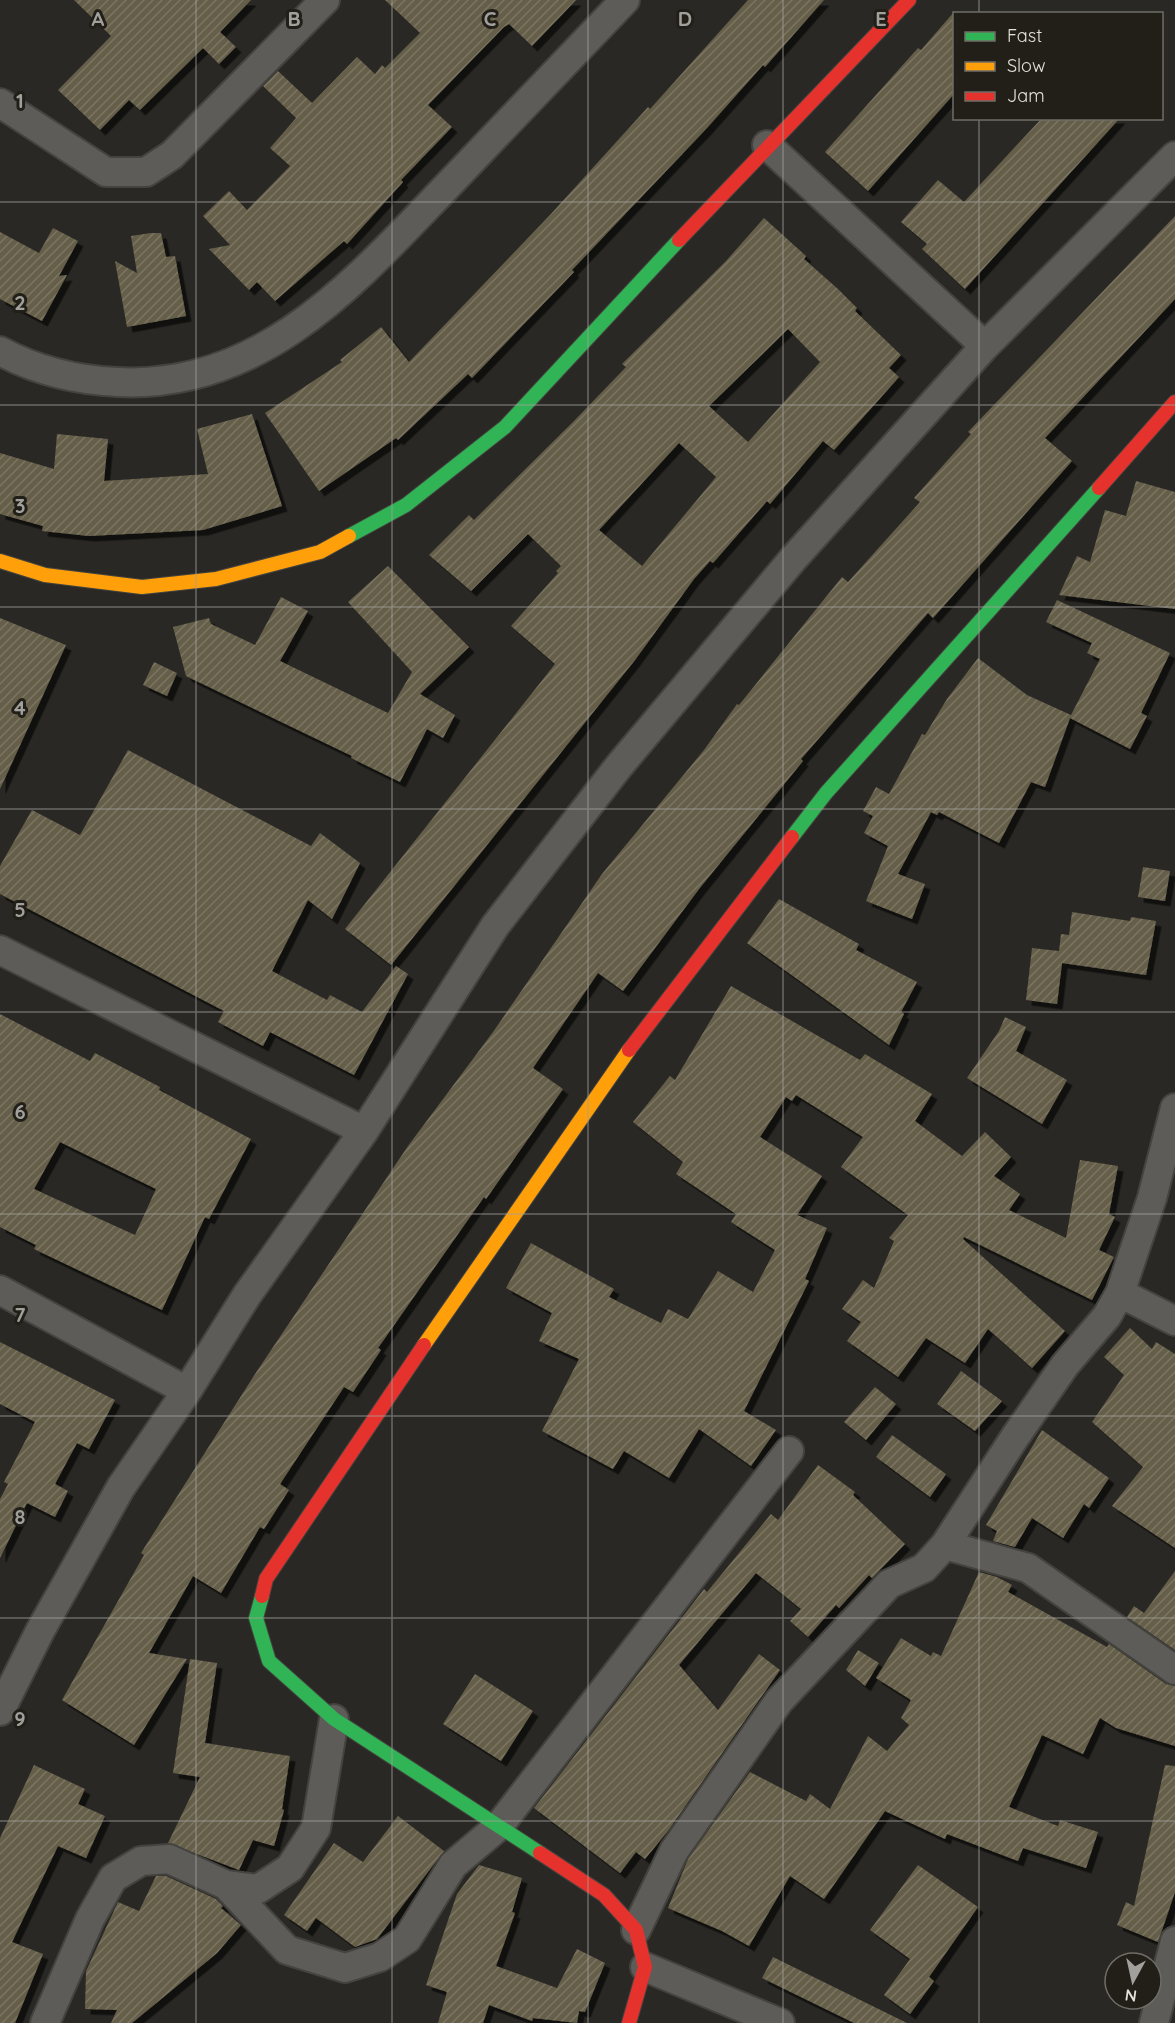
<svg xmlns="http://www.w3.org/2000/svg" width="1175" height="2023" font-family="Quicksand,sans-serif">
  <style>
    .building { fill: url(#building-hatch); fill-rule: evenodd; filter: url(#shadow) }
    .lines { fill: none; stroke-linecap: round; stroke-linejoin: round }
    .street-casing { stroke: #44433f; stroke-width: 32 }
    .fast-casing { stroke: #44433f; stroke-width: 16 }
    .slow-casing { stroke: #44433f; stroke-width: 16 }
    .jam-casing { stroke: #44433f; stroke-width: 16 }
    .street { stroke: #5d5c59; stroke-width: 28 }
    .fast { stroke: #30b455; stroke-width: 14 }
    .slow { stroke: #ff9f0a; stroke-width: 14 }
    .jam { stroke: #e5322d; stroke-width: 14 }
    .grid { fill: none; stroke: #a2a09c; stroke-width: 1.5; stroke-opacity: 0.55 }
    .grid-label { font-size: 20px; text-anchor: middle; font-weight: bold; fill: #a2a09c; stroke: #221f18; stroke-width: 6; stroke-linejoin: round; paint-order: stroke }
  </style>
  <defs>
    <pattern id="building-hatch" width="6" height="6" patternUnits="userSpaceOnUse" patternTransform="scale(1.5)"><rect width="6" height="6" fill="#655e49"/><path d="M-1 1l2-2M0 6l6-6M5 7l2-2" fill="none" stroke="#7b7563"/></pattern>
    <filter id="shadow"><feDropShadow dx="5.5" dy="5.5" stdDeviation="0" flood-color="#0009"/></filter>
  </defs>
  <rect width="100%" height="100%" fill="#292824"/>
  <path class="building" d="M 74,0 L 251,0 L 220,32 L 236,47 L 219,64 L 203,48 L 140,110 L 129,100 L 100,130 L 58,90 L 111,36 Z
    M 385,0 L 576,0 L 532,46 L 509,24 L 504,27 L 428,105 L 452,127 L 401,180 L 403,182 L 347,244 L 344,241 L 275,301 L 257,282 L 249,290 L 209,249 L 230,245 L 203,216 L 229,191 L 247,210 L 290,166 L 270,148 L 296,118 L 263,86 L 278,71 L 312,103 L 357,57 L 375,74 L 382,65 L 385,68 L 420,33 Z
    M 748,0 L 824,0 L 765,67 L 763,65 L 707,128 L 572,270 L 574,272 L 472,378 L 468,374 L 398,440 L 396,438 L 319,491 L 265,413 L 342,362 L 340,360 L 381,327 L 409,362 L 550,215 L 648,107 L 650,109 Z
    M 954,12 L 954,94 L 868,191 L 825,152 L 918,48 L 921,50 Z
    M 1042,118 L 1120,118 L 965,289 L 922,249 L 927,244 L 901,222 L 938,180 L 964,202 Z
    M 1175,216 L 1175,299 L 1045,438 L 1072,461 L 933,618 L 928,613 L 801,759 L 803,761 L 699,889 L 623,991 L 598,973 L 533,1068 L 563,1089 L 486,1199 L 484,1197 L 378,1348 L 381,1350 L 353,1392 L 344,1387 L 280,1484 L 289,1490 L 264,1529 L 260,1527 L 221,1593 L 193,1576 L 149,1653 L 187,1659 L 134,1745 L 62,1700 L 144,1555 L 141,1553 L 257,1371 L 408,1146 L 493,1032 L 602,874 L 704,750 L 737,704 L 739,705 L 842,577 L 848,582 L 920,502 L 914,498 L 971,434 L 968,432 Z
    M 764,218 L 806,256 L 804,259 L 838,289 L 857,308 L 855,311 L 901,355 L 889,368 L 899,377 L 834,450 L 823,441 L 770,504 L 767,501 L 713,563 L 710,561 L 694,579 L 635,660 L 391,965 L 345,929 L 555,664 L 511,626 L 558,573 L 556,571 L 561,566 L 528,534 L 471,591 L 429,555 L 469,515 L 474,520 L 574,421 L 626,367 L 622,364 L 726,261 ZM 788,329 L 820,362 L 748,442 L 709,406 ZM 679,443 L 716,477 L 642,566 L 599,530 Z
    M 53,228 L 78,241 L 59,276 L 67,275 L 42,321 L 0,299 L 0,232 L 39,253 Z
    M 151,233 L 161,233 L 166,257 L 175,256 L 186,316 L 127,327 L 115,261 L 137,273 L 131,236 Z
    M 252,414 L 282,506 L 203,530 L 89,536 L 42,531 L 43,526 L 0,514 L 0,453 L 54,469 L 57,434 L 108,439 L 104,481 L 208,474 L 197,429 Z
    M 1136,481 L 1175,492 L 1175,609 L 1059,595 L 1077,556 L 1090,562 L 1105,510 L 1126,516 Z
    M 388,566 L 469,647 L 420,694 L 455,715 L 443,738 L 427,729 L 400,782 L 351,758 L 352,756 L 186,676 L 173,627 L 209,618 L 211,624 L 255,645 L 281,597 L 308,611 L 280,661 L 388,713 L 412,672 L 348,602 Z
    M 1057,600 L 1170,653 L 1141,713 L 1147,716 L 1130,749 L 1070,718 L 1045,787 L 1031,782 L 999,843 L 939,812 L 937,815 L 931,812 L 898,874 L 925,884 L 912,919 L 866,901 L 888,846 L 864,833 L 873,816 L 863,811 L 876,787 L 889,794 L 922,734 L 925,735 L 947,699 L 978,658 L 1027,695 L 1071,715 L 1100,659 L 1087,653 L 1092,643 L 1046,622 Z
    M 0,618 L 66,645 L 0,789 Z
    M 154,662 L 177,673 L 167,696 L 143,685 Z
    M 128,750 L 311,846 L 320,833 L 360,863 L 332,919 L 308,900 L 272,971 L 327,1000 L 330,995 L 362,1012 L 396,966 L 408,974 L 354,1075 L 270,1032 L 263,1046 L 218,1022 L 224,1011 L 0,894 L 0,866 L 32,810 L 80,835 Z
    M 1143,867 L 1170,871 L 1165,901 L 1138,897 Z
    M 779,899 L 859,944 L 856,950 L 917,982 L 901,1012 L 904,1014 L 889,1045 L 747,943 Z
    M 1072,912 L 1130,921 L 1131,917 L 1156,921 L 1146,975 L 1062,963 L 1057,1004 L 1026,1000 L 1032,948 L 1059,951 L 1061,934 L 1069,935 Z
    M 731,986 L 860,1060 L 865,1054 L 932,1094 L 915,1121 L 962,1156 L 985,1132 L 1011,1157 L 994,1176 L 1020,1194 L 1009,1210 L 1066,1238 L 1080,1160 L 1118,1166 L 1109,1214 L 1115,1217 L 1099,1250 L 1114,1257 L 1092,1300 L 964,1237 L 963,1239 L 1065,1331 L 1032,1368 L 988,1329 L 965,1363 L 926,1338 L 898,1377 L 847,1341 L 861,1322 L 842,1309 L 863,1280 L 874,1288 L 894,1241 L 889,1238 L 908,1215 L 841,1167 L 863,1137 L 796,1095 L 792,1101 L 786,1097 L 760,1137 L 822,1176 L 797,1215 L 827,1228 L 805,1279 L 809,1281 L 744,1411 L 776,1430 L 751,1466 L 699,1429 L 669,1478 L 624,1451 L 613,1469 L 542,1431 L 579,1359 L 539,1341 L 552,1313 L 506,1288 L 531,1243 L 614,1289 L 609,1297 L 661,1323 L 668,1309 L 688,1319 L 718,1271 L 753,1292 L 775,1250 L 731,1222 L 736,1214 L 676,1174 L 683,1162 L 633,1122 L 670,1076 L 675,1080 Z
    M 0,1014 L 90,1061 L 95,1053 L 160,1087 L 159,1090 L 251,1139 L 209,1219 L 205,1217 L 162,1310 L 34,1249 L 36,1245 L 0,1227 ZM 60,1142 L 156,1189 L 135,1235 L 34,1189 Z
    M 1005,1017 L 1026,1027 L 1016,1051 L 1067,1080 L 1042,1124 L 967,1078 L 999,1031 Z
    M 1130,1328 L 1152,1349 L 1156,1342 L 1175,1354 L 1175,1548 L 1112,1506 L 1143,1467 L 1092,1422 L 1124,1375 L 1104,1357 Z
    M 0,1342 L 115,1400 L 89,1449 L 77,1443 L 55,1484 L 68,1491 L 55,1517 L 27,1503 L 0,1558 L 0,1499 L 8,1484 L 4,1482 L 35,1422 L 0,1404 Z
    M 961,1371 L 1002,1401 L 975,1431 L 937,1404 Z
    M 875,1387 L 896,1404 L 866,1440 L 844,1422 Z
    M 1042,1430 L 1109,1478 L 1089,1508 L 1084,1504 L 1063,1538 L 1032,1518 L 1015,1547 L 993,1541 L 997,1531 L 986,1525 Z
    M 892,1435 L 946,1474 L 930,1497 L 876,1457 Z
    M 818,1465 L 855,1492 L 853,1495 L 905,1544 L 872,1578 L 869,1575 L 839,1608 L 836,1605 L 808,1637 L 790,1621 L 801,1609 L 756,1573 L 679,1665 L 718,1710 L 759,1654 L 780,1670 L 668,1831 L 645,1859 L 636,1852 L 620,1873 L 534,1808 L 704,1589 L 707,1592 L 771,1514 L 778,1520 Z
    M 1175,1571 L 1175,1650 L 1127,1617 L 1134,1606 L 1144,1613 Z
    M 979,1572 L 997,1577 L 1012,1585 L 1008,1592 L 1107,1647 L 1109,1644 L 1166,1684 L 1175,1686 L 1175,1746 L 1116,1728 L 1100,1718 L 1083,1754 L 1042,1735 L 1009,1807 L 1058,1826 L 1060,1820 L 1098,1832 L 1086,1868 L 1023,1848 L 1018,1861 L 947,1834 L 945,1839 L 885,1811 L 824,1899 L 790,1876 L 749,1946 L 722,1931 L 668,1908 L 688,1859 L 750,1772 L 806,1801 L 810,1794 L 830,1809 L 868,1736 L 887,1751 L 909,1725 L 901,1718 L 911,1700 L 876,1678 L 901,1638 L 931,1656 L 933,1652 L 941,1656 Z
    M 858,1650 L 879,1663 L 865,1686 L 846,1670 Z
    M 190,1659 L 217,1663 L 205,1743 L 290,1756 L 282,1809 L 284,1810 L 274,1846 L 253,1840 L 239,1870 L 168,1843 L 200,1777 L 173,1773 Z
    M 475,1674 L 533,1711 L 501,1761 L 443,1724 Z
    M 34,1765 L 85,1789 L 78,1804 L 105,1816 L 86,1858 L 58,1846 L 12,1942 L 43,1954 L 15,2023 L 0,2023 L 0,1838 Z
    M 1165,1765 L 1175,1766 L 1175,1892 L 1158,1942 L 1117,1925 L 1126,1902 L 1134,1906 Z
    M 398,1816 L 444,1851 L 377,1939 L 355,1947 L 316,1918 L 307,1931 L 284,1915 L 334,1843 L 363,1862 Z
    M 479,1865 L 522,1878 L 512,1912 L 515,1913 L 496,1966 L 557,1988 L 577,1949 L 605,1963 L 585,2012 L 579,2011 L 577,2023 L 533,2018 L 532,2021 L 489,2005 L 483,2023 L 438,2023 L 447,1992 L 426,1985 L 457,1894 Z
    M 918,1865 L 978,1907 L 929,1977 L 934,1981 L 910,2014 L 884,1995 L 910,1959 L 870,1930 Z
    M 156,1876 L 166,1876 L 216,1899 L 223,1906 L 221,1908 L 241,1925 L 217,1953 L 132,2023 L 111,2023 L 117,2010 L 85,2009 L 86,1971 L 118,1902 L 139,1911 Z
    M 773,1957 L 907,2023 L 854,2023 L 762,1978 Z"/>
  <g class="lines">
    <g class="street-casing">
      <path id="street" d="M 0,103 L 106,172 L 146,172 L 172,155 L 325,0
        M 767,145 L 985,346
        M 0,351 C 37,371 75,380 117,382 C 265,390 359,277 453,180 C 510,120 568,60 625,0
        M 0,950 L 364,1131
        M 0,1290 L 187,1391
        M 1120,1293 L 1175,1321
        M 945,1545 L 1028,1568 L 1175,1670
        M 0,1711 L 40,1631 L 121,1487 L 187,1391 L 247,1295 L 364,1131 L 495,926 L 619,766 L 793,559 L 985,346 L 1175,156
        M 226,1885 L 287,1950 L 345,1968 L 380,1957 L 407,1939 L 453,1865 L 499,1826 L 789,1451
        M 636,1930 L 674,1851 L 779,1701 L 889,1584 L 924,1568 L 945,1545 L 1015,1437 L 1065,1365 L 1107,1316 L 1120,1293 L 1152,1198 L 1175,1108
        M 645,1967 L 780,2023
        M 45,2023 L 90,1919 L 113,1878 L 141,1861 L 169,1859 L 226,1885 L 258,1889 L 290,1868 L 316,1828 L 334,1719
        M 1154,2023 L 1175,1941"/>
    </g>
    <g class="fast-casing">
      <path id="fast" d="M 349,536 L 406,505 L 505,427 L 679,240
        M 792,837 L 826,793 L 1099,488
        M 262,1596 L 256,1618 L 269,1661 L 334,1719 L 540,1853"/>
    </g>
    <g class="slow-casing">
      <path id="slow" d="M 0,561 L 45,575 L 142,587 L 216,579 L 320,552 L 349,536
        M 424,1345 L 629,1050"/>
    </g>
    <g class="jam-casing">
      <path id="jam" d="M 679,240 L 909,0
        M 1099,488 L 1175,402
        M 629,1050 L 792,837
        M 262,1596 L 266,1579 L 424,1345
        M 540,1853 L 604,1895 L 636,1930 L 645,1967 L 629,2023"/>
    </g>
    <use href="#street" class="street"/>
    <use href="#fast" class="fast"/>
    <use href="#slow" class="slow"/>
    <use href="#jam" class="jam"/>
  </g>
  <path class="grid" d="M 196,0 L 196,2023M 392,0 L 392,2023M 588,0 L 588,2023M 783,0 L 783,2023M 979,0 L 979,14M 979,118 L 979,2023M 0,202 L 1175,202M 0,405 L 1175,405M 0,607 L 1175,607M 0,809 L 1175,809M 0,1012 L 1175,1012M 0,1214 L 1175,1214M 0,1416 L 1175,1416M 0,1618 L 1175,1618M 0,1821 L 1175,1821"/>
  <g class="grid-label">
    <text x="98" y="26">A</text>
    <text x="294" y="26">B</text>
    <text x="490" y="26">C</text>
    <text x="685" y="26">D</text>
    <text x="881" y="26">E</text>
    <text x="20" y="108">1</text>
    <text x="20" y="310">2</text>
    <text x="20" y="513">3</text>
    <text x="20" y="715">4</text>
    <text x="20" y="917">5</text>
    <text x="20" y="1119">6</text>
    <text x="20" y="1322">7</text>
    <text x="20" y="1524">8</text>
    <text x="20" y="1726">9</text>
  </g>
  <rect x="953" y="12" width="210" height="108" fill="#221f18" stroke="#6f6d66" stroke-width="1.5"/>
  <rect x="965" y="32" width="30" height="9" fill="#30b455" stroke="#6f6d66" stroke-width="1.5"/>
  <text x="1007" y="42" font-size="18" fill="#e3e1dc">Fast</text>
  <rect x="965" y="62" width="30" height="9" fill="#ff9f0a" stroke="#6f6d66" stroke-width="1.5"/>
  <text x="1007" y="72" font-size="18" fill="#e3e1dc">Slow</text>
  <rect x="965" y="92" width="30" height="9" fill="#e5322d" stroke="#6f6d66" stroke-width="1.5"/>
  <text x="1007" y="102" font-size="18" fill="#e3e1dc">Jam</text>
  <g transform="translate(1133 1981) rotate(188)"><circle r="28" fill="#221f18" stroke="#6f6d66" stroke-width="1.5"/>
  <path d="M0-4.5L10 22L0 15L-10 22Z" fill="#a2a09c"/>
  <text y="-9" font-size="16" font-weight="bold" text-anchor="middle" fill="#e3e1dc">N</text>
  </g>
</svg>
